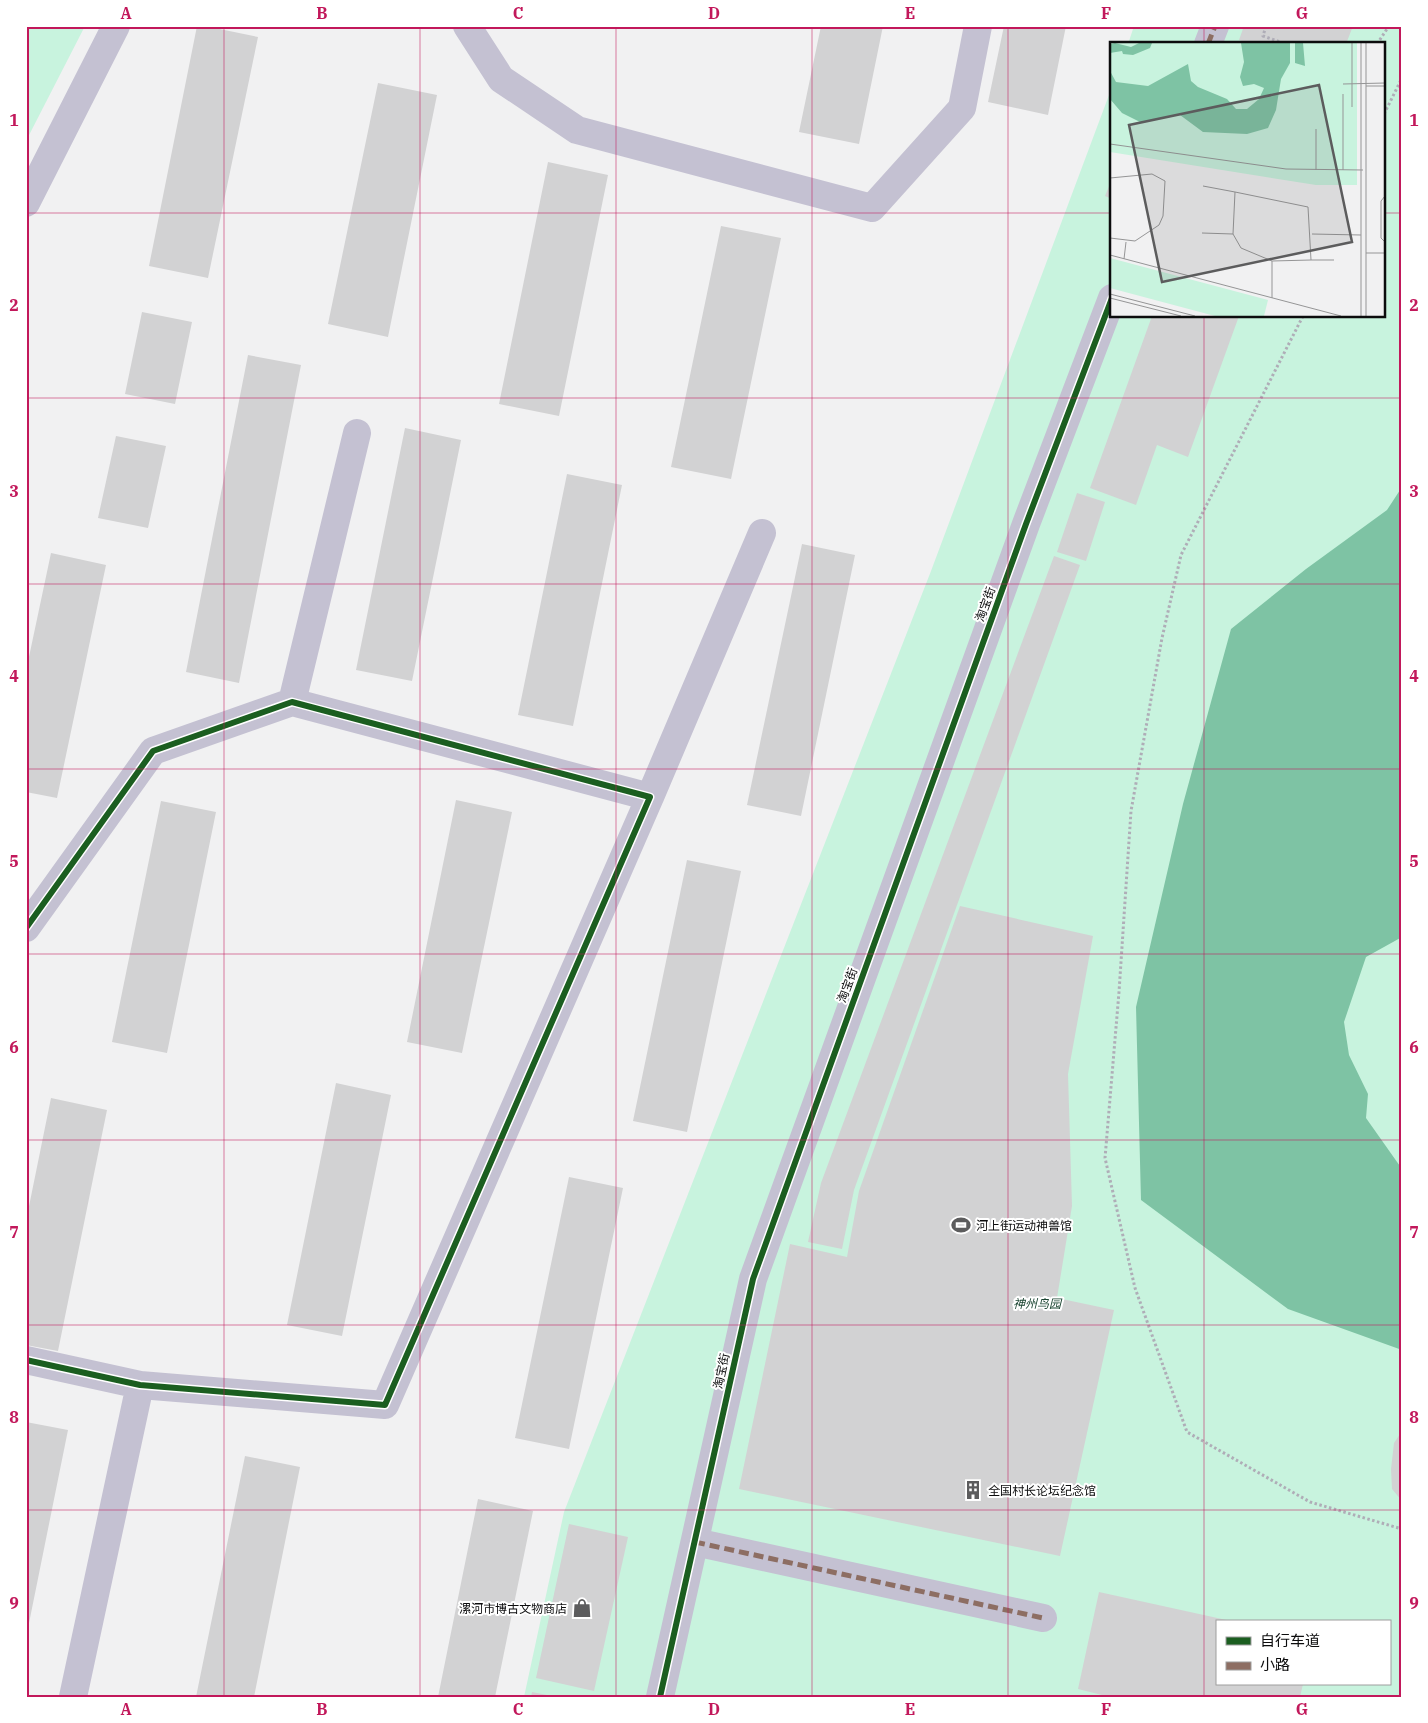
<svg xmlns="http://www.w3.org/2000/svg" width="1428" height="1723" font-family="'IBM Plex Serif','Noto Sans SC',serif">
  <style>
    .green { fill: #c8f3de; fill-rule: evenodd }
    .water { fill: #7ec3a4 }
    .building { fill: #d2d2d3 }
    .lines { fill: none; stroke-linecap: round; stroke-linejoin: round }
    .path { stroke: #afadb7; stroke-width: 3; stroke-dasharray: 2.5 2.5; stroke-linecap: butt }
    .street { stroke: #c4c1d2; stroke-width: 28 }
    .quiet { stroke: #8d6e63; stroke-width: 5; stroke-dasharray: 10 5; stroke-linecap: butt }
    .cycleway-casing { stroke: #fff; stroke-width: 9 }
    .cycleway { stroke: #1b5e20; stroke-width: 6 }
    .grid { fill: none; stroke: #c2185b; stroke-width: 1; stroke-opacity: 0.55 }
    .labels { text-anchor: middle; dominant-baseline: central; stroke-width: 4; stroke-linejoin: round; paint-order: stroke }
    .street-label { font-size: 12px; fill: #0c0c0d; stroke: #fff }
    .poi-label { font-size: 12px; fill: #0c0c0d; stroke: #fff; text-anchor: start }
    .park-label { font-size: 12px; font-style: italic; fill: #1b4532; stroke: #fff }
    .inset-road { fill: none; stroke: #959596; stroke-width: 1 }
    .view { fill: #5c5c5d; fill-opacity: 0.15; stroke: #5c5c5d; stroke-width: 2.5 }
    .inset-edge { fill: none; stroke: #0c0c0d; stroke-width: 2.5 }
    .neatline { fill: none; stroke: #c2185b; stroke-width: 2 }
    .grid-label { font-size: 16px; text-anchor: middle; font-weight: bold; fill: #c2185b }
  </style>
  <rect width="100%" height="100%" fill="#f1f1f2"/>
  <path class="green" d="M 26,26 L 85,26 L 26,141 Z
    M 1134,26 L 1402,26 L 1402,1697 L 524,1697 L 564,1512 L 931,571 L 1112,87 L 1112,316 L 1384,316 L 1384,44 L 1128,44 ZM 1217,1622 L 1389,1622 L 1389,1684 L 1217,1684 Z"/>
  <path class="water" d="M 1402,487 L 1402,937 L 1366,957 L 1344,1022 L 1349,1055 L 1368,1094 L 1366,1118 L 1402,1169 L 1402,1350 L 1288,1309 L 1141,1200 L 1136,1007 L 1183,804 L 1231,629 L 1306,569 L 1387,510 Z"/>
  <path class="building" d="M 197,26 L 205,26 L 258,37 L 208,278 L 149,266 Z
    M 821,26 L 883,26 L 859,144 L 799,132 Z
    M 1004,26 L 1066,26 L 1048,115 L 988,102 Z
    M 1244,26 L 1353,26 L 1346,44 L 1249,44 L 1239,40 Z
    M 378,83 L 437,95 L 388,337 L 328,324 Z
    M 548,162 L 608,175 L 559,416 L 499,404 Z
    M 1112,179 L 1112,199 L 1105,196 Z
    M 721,226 L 781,238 L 731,479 L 671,467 Z
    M 142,312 L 192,322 L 175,404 L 125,394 Z
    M 1152,316 L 1239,316 L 1188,457 L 1157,445 L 1136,505 L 1090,488 Z
    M 248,355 L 301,365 L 239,683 L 186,672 Z
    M 405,428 L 461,440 L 412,681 L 356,670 Z
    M 116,436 L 166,446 L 148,528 L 98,518 Z
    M 567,474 L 622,485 L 573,726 L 518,715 Z
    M 1077,493 L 1105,502 L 1086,561 L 1057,552 Z
    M 802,544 L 855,555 L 801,816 L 747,805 Z
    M 51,553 L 106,565 L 57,798 L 26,792 L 26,671 Z
    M 1054,556 L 1080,565 L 854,1190 L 842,1249 L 808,1242 L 821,1183 Z
    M 456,800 L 512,812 L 462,1053 L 407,1042 Z
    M 161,801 L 216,812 L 167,1053 L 112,1042 Z
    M 687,860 L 741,871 L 687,1132 L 633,1121 Z
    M 960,906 L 1093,936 L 1068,1074 L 1072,1206 L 1057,1298 L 1114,1310 L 1060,1556 L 739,1489 L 790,1244 L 847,1257 L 859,1191 Z
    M 336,1083 L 391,1095 L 342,1336 L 287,1325 Z
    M 51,1098 L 107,1110 L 58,1351 L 26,1345 L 26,1221 Z
    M 569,1177 L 623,1188 L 569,1449 L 515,1438 Z
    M 26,1422 L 68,1430 L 27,1633 L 26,1633 Z
    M 1402,1431 L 1402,1501 L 1392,1489 L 1391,1469 L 1394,1443 Z
    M 245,1456 L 300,1467 L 254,1697 L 196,1697 Z
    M 478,1499 L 533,1511 L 495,1697 L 438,1697 Z
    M 569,1524 L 628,1537 L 594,1691 L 536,1678 Z
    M 1099,1592 L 1231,1621 L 1217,1622 L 1217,1684 L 1303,1684 L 1300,1697 L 1110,1697 L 1078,1689 Z
    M 532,1692 L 552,1696 L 552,1697 L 531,1697 Z"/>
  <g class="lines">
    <path class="path" d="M 1266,26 L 1263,36 L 1286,44
      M 1377,44 L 1389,26
      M 1384,114 L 1402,78
      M 1303,316 L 1181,555 L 1162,638 L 1131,811 L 1119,992 L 1105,1158 L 1135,1288 L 1187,1432 L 1310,1502 L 1402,1529"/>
    <path class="street" d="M 467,26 L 501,79 L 577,130 L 872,208 L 962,108 L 978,26
      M 1208,44 L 1215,26
      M 26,203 L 116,26
      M 292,702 L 357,433
      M 650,797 L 762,533
      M 26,928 L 153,751 L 292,702 L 650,797 L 385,1405 L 140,1385 L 26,1360
      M 695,1542 L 1043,1618
      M 73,1697 L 140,1385
      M 660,1697 L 753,1279 L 1026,524 L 1112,298"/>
    <path class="quiet" d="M 1208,44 L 1215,26
      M 695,1542 L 1043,1618"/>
    <g class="cycleway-casing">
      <path id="cycleway" d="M 26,928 L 153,751 L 292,702 L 650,797 L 385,1405 L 140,1385 L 26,1360
        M 660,1697 L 753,1279 L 1026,524 L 1112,298"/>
    </g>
    <use href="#cycleway" class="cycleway"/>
  </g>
  <path class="grid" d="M 224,26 L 224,1697M 420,26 L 420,1697M 616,26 L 616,1697M 812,26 L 812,1697M 1008,26 L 1008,1697M 1204,26 L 1204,44M 26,213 L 1112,213M 1384,213 L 1402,213M 1204,316 L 1204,1697M 26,398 L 1402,398M 26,584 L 1402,584M 26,769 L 1402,769M 26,954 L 1402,954M 26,1140 L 1402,1140M 26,1325 L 1402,1325M 26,1510 L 1402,1510"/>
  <defs>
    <g id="stadium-bare" transform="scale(1.5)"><path d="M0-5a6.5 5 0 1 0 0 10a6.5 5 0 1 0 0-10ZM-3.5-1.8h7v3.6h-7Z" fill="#5c5c5d" stroke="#fff" stroke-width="2.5" paint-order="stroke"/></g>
    <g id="building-bare" transform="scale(1.5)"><path d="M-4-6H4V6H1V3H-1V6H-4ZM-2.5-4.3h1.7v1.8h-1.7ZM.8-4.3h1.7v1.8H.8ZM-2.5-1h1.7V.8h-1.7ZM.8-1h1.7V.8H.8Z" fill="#5c5c5d" stroke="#fff" stroke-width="2.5" paint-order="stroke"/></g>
    <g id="shop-bare" transform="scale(1.5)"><path d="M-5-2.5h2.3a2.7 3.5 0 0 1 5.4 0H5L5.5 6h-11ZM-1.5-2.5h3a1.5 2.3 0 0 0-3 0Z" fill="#5c5c5d" stroke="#fff" stroke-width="2.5" paint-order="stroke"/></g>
  </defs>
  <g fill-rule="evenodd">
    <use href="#stadium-bare" x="961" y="1225"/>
    <use href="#building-bare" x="973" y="1490"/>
    <use href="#shop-bare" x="582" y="1608"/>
  </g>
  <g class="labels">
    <g class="street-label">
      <text transform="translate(985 604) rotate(-70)">淘宝街</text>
      <text transform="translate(847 985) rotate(-70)">淘宝街</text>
      <text transform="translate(721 1371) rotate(-78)">淘宝街</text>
    </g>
    <g class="poi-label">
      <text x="976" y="1225">河上街运动神兽馆</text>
      <text x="988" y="1490">全国村长论坛纪念馆</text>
      <text x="567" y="1608" text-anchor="end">漯河市博古文物商店</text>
    </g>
    <g class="park-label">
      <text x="1037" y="1303">神州鸟园</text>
    </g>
  </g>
  <g transform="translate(1110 42)">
    <rect width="275" height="275" fill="#f1f1f2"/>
    <path d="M 0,1 L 247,1 L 247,143 L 206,143 L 0,110 ZM 0,216 L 158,258 L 154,274 L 105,274 L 0,246 Z" fill="#c8f3de"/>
    <path d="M 5,1 L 21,5 L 29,1 L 42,1 L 40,6 L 23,13 L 13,12 L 12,9 L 0,11 L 0,2 ZM 131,1 L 180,1 L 180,21 L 171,37 L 166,68 L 158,86 L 137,92 L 93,90 L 70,73 L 30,80 L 12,71 L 0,57 L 0,29 L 6,40 L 38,44 L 78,22 L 81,39 L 88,45 L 117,57 L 126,67 L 137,67 L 149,57 L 154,46 L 144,42 L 133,44 L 130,35 L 134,20 ZM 185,1 L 193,1 L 195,24 L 185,21 Z" fill="#7ec3a4"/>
    <path class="inset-road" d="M 242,1 L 242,65M 256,1 L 256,274M 233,42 L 275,41M 256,44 L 275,44M 233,52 L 233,128M 0,102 L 176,127 L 253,128M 206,128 L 206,87M 0,136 L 42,132 L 55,139 L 53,174 L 49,183 L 25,199 L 0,196M 93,144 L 125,150M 275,154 L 271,159 L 271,196 L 275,200M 92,191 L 123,192M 202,192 L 251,193M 256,211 L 275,211M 0,213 L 231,274M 14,217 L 16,200M 201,218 L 224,218M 162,219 L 201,218 L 198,165 L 125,150 L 123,192 L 131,206 L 162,219 L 162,256M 0,252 L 85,274M 0,256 L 71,274M 251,274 L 251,1"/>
    <path class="view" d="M 209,43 L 242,200 L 52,240 L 19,83 Z"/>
    <rect width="275" height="275" class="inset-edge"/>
  </g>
  <rect width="1428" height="1723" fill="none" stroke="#ffffff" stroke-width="55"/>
  <rect x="1216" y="1620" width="175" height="65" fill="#ffffff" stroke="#9e9e9e"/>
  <rect x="1226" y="1637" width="25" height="8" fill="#1b5e20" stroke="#9e9e9e"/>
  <text x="1260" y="1646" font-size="15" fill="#0c0c0d">自行车道</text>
  <rect x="1226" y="1662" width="25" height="8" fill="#8d6e63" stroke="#9e9e9e"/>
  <text x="1260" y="1670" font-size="15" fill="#0c0c0d">小路</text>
  <rect x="28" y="28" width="1372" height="1668" class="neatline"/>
  <g class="grid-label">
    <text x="126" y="19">A</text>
    <text x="322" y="19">B</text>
    <text x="518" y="19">C</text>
    <text x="714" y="19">D</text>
    <text x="910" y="19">E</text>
    <text x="1106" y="19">F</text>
    <text x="1302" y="19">G</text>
    <text x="14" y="126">1</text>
    <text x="1414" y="126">1</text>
    <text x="14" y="311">2</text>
    <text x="1414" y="311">2</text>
    <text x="14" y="497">3</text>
    <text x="1414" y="497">3</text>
    <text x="14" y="682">4</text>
    <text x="1414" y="682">4</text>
    <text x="14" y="867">5</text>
    <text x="1414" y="867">5</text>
    <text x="14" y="1053">6</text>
    <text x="1414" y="1053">6</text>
    <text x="14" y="1238">7</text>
    <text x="1414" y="1238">7</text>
    <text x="14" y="1423">8</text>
    <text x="1414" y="1423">8</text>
    <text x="14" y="1609">9</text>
    <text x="1414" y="1609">9</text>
    <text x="126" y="1715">A</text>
    <text x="322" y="1715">B</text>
    <text x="518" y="1715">C</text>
    <text x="714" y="1715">D</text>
    <text x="910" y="1715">E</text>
    <text x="1106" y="1715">F</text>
    <text x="1302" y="1715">G</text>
  </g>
</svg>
